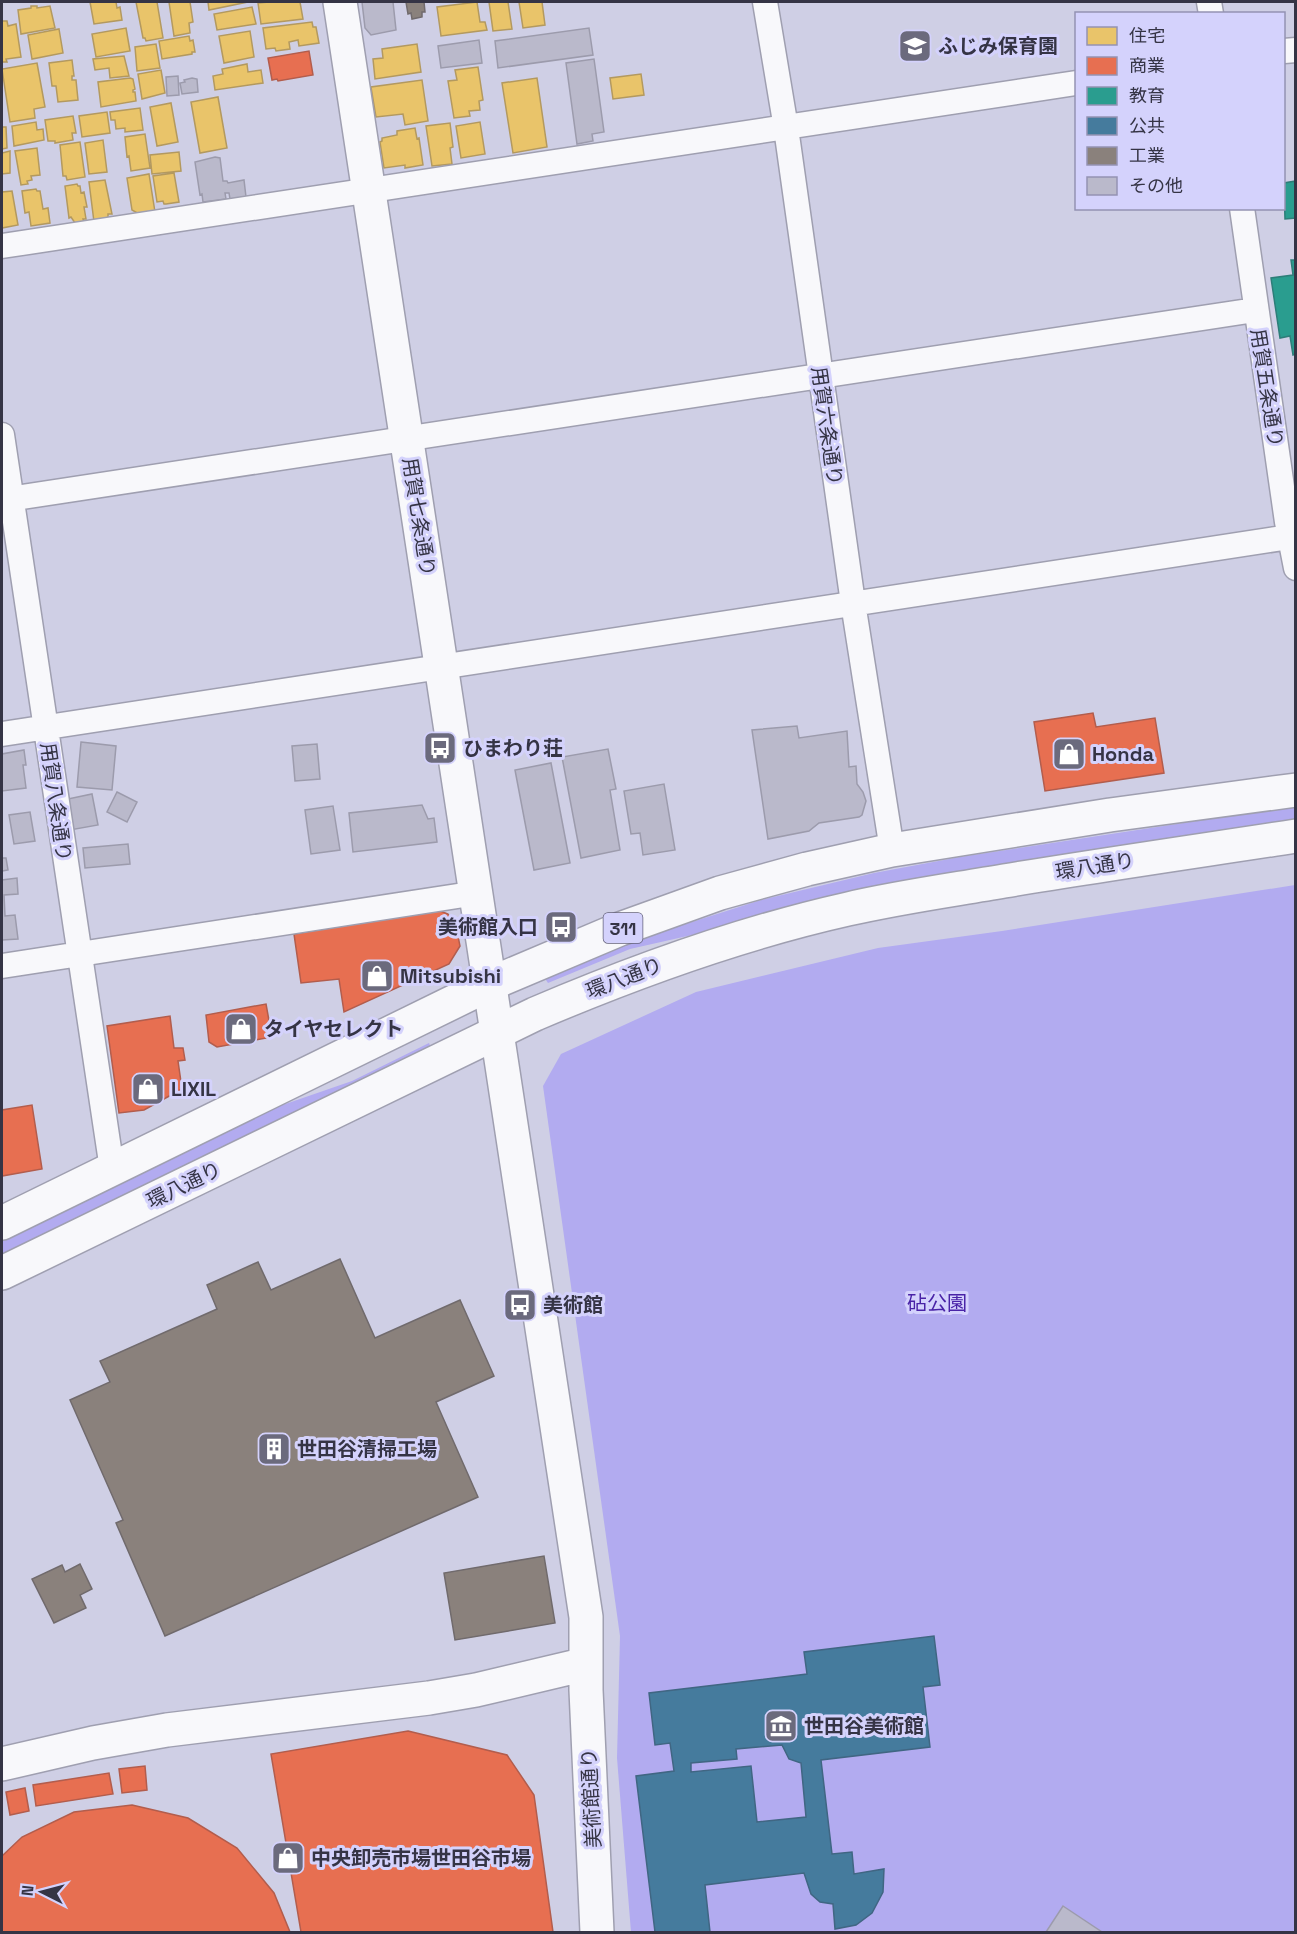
<svg xmlns="http://www.w3.org/2000/svg" width="1297" height="1934" font-family="'Space Grotesk','Noto Sans JP',sans-serif">
  <style>
    .green { fill: #b2abf0 }
    .homes { fill: #e9c46a; stroke: #b3995f; stroke-width: 1.5 }
    .shops { fill: #e76f51; stroke: #b25d4d; stroke-width: 1.5 }
    .schools { fill: #2a9d8f; stroke: #2d7e79; stroke-width: 1.5 }
    .public { fill: #457b9d; stroke: #406683; stroke-width: 1.5; fill-rule: evenodd }
    .industry { fill: #8a817c; stroke: #706a6c; stroke-width: 1.5 }
    .building { fill: #bab9cb; stroke: #9c9bac; stroke-width: 1.5 }
    .lines { fill: none; stroke-linecap: round; stroke-linejoin: round }
    .street-casing { stroke: #9f9fb0; stroke-width: 27 }
    .secondary-casing { stroke: #9f9fb0; stroke-width: 36 }
    .primary-casing { stroke: #9f9fb0; stroke-width: 36 }
    .street { stroke: #f8f8fb; stroke-width: 24 }
    .secondary { stroke: #f8f8fb; stroke-width: 33 }
    .primary { stroke: #f8f8fb; stroke-width: 33 }
    .labels { text-anchor: middle; dominant-baseline: central; stroke-width: 6; stroke-linejoin: round; paint-order: stroke }
    .shield { fill: #d4d2fc; stroke: #65637c; stroke-width: 1.5 }
    .shield-label { font-size: 18px; font-weight: bold; fill: #353445 }
    .poi-label { font-size: 20px; font-weight: bold; fill: #353445; stroke: #d4d2fc; text-anchor: start }
    .street-label { font-size: 20px; fill: #353445; stroke: #d4d2fc }
    .park-label { font-size: 20px; fill: #4923a7; stroke: #d4d2fc }
  </style>
  <rect width="100%" height="100%" fill="#cfcfe5"/>
  <path class="green" d="M 1295,806 L 1295,822 L 714,930 L 630,949 L 548,983 L 544,977 L 648,936 L 761,900 L 874,873 L 960,857 Z
    M 1295,885 L 1295,1932 L 631,1932 L 617,1758 L 620,1636 L 543,1086 L 561,1054 L 696,992 L 878,948 L 1002,931 Z
    M 429,1043 L 431,1048 L 2,1255 L 2,1239 L 271,1109 L 352,1081 Z"/>
  <path class="homes" d="M 90,2 L 116,2 L 117,8 L 120,7 L 122,20 L 94,24 Z
    M 136,2 L 157,2 L 163,38 L 146,41 L 145,38 L 143,38 Z
    M 169,2 L 190,2 L 193,22 L 189,23 L 190,33 L 174,36 Z
    M 208,2 L 248,2 L 209,10 Z
    M 269,2 L 300,2 L 303,19 L 261,24 L 258,3 Z
    M 477,2 L 480,22 L 485,22 L 487,30 L 441,36 L 437,7 Z
    M 489,2 L 508,2 L 512,29 L 493,31 Z
    M 519,2 L 542,2 L 545,25 L 523,28 Z
    M 31,6 L 37,6 L 37,8 L 50,6 L 55,28 L 21,34 L 18,10 L 31,8 Z
    M 252,7 L 256,24 L 217,30 L 214,14 Z
    M 2,21 L 7,21 L 8,26 L 16,24 L 21,57 L 6,59 L 7,62 L 2,62 Z
    M 312,22 L 313,27 L 316,27 L 319,43 L 299,46 L 298,40 L 289,42 L 290,49 L 276,51 L 275,48 L 266,49 L 263,28 Z
    M 126,28 L 130,51 L 96,57 L 92,34 Z
    M 59,29 L 63,53 L 32,59 L 28,35 Z
    M 250,31 L 254,57 L 224,63 L 219,36 Z
    M 189,36 L 190,41 L 193,40 L 195,52 L 192,52 L 192,54 L 162,59 L 159,41 Z
    M 156,44 L 160,68 L 137,71 L 135,47 Z
    M 417,44 L 421,72 L 375,79 L 373,59 L 383,58 L 382,49 Z
    M 124,56 L 129,76 L 110,78 L 109,68 L 95,70 L 93,59 Z
    M 72,60 L 74,76 L 72,76 L 72,80 L 76,80 L 78,100 L 58,102 L 56,86 L 52,86 L 49,63 Z
    M 37,63 L 45,107 L 34,109 L 35,118 L 10,122 L 2,69 Z
    M 247,64 L 248,72 L 261,70 L 263,83 L 215,90 L 213,76 L 223,74 L 222,69 Z
    M 478,67 L 483,100 L 479,101 L 480,110 L 469,111 L 470,116 L 454,118 L 448,81 L 457,80 L 455,70 Z
    M 161,70 L 165,93 L 142,99 L 138,74 Z
    M 641,74 L 644,95 L 613,99 L 610,78 Z
    M 130,78 L 133,79 L 135,89 L 133,90 L 133,92 L 135,92 L 136,101 L 101,107 L 98,82 Z
    M 537,78 L 547,147 L 513,153 L 502,83 Z
    M 422,80 L 428,121 L 405,125 L 403,114 L 376,117 L 371,87 Z
    M 218,97 L 227,148 L 200,153 L 191,102 Z
    M 171,103 L 178,142 L 157,146 L 150,107 Z
    M 140,108 L 143,130 L 125,132 L 125,128 L 116,129 L 115,120 L 111,120 L 110,112 Z
    M 107,112 L 110,133 L 82,137 L 79,116 Z
    M 73,116 L 76,133 L 72,133 L 73,140 L 55,143 L 55,141 L 48,141 L 45,120 Z
    M 36,122 L 37,130 L 43,129 L 44,140 L 14,146 L 12,126 Z
    M 480,122 L 485,154 L 461,158 L 456,126 Z
    M 450,123 L 453,147 L 450,148 L 452,164 L 432,166 L 426,126 Z
    M 2,127 L 6,127 L 7,148 L 2,149 Z
    M 415,128 L 417,139 L 419,138 L 423,165 L 405,168 L 405,165 L 384,168 L 380,142 L 382,141 L 382,138 L 397,135 L 397,131 Z
    M 145,134 L 150,168 L 131,171 L 129,156 L 127,157 L 125,137 Z
    M 103,140 L 107,172 L 89,174 L 85,143 Z
    M 80,142 L 85,177 L 67,180 L 66,176 L 63,176 L 60,145 Z
    M 37,148 L 40,175 L 31,176 L 32,180 L 27,181 L 28,184 L 21,185 L 15,151 Z
    M 10,151 L 10,173 L 2,174 L 2,153 Z
    M 179,152 L 181,171 L 152,174 L 150,155 Z
    M 174,173 L 179,202 L 166,204 L 164,204 L 163,201 L 157,202 L 153,176 Z
    M 149,174 L 155,212 L 139,214 L 132,210 L 127,178 Z
    M 105,180 L 112,214 L 108,214 L 108,220 L 94,222 L 89,182 Z
    M 77,184 L 78,186 L 80,186 L 81,193 L 84,192 L 87,207 L 84,207 L 86,219 L 83,219 L 84,222 L 75,223 L 71,217 L 69,218 L 65,186 Z
    M 36,189 L 37,191 L 40,191 L 43,209 L 48,208 L 50,223 L 31,226 L 29,212 L 25,213 L 22,191 Z
    M 12,191 L 18,225 L 2,228 L 2,192 Z"/>
  <path class="shops" d="M 309,51 L 313,75 L 278,81 L 277,79 L 272,80 L 268,58 Z
    M 1093,713 L 1096,727 L 1155,718 L 1164,773 L 1045,791 L 1034,722 Z
    M 438,910 L 448,914 L 456,926 L 460,946 L 449,964 L 344,1012 L 339,979 L 301,983 L 294,934 Z
    M 266,1004 L 272,1037 L 217,1047 L 209,1042 L 206,1015 Z
    M 170,1016 L 174,1048 L 183,1048 L 185,1060 L 178,1061 L 182,1089 L 144,1110 L 119,1113 L 107,1026 Z
    M 32,1105 L 42,1169 L 2,1176 L 2,1110 Z
    M 408,1731 L 507,1755 L 534,1795 L 553,1932 L 301,1932 L 271,1754 Z
    M 145,1766 L 147,1790 L 122,1793 L 119,1769 Z
    M 109,1773 L 113,1794 L 36,1806 L 33,1785 Z
    M 25,1788 L 29,1811 L 10,1815 L 6,1792 Z
    M 132,1805 L 188,1818 L 237,1848 L 274,1893 L 290,1932 L 2,1932 L 2,1856 L 22,1837 L 74,1812 Z"/>
  <path class="schools" d="M 1296,181 L 1296,218 L 1285,219 L 1284,183 Z
    M 1291,260 L 1296,260 L 1296,354 L 1293,355 L 1290,336 L 1280,338 L 1271,278 L 1293,275 Z"/>
  <path class="public" d="M 934,1636 L 940,1685 L 923,1687 L 930,1747 L 821,1760 L 832,1854 L 852,1852 L 854,1874 L 884,1869 L 883,1892 L 872,1913 L 856,1925 L 835,1929 L 833,1904 L 820,1902 L 811,1894 L 804,1873 L 705,1885 L 710,1932 L 655,1932 L 636,1776 L 674,1771 L 670,1743 L 655,1745 L 649,1693 L 807,1674 L 804,1652 ZM 782,1745 L 789,1759 L 801,1763 L 806,1817 L 757,1822 L 751,1766 L 691,1772 L 691,1763 L 737,1759 L 736,1749 Z"/>
  <path class="industry" d="M 406,2 L 424,2 L 425,12 L 422,12 L 422,17 L 412,19 L 411,13 L 408,14 Z
    M 340,1259 L 375,1338 L 460,1300 L 494,1376 L 436,1402 L 478,1497 L 165,1636 L 116,1523 L 123,1520 L 70,1400 L 110,1382 L 100,1361 L 217,1309 L 207,1285 L 258,1262 L 271,1290 Z
    M 544,1556 L 555,1623 L 455,1640 L 444,1573 Z
    M 80,1564 L 92,1589 L 80,1595 L 86,1608 L 54,1623 L 32,1579 L 62,1565 L 65,1572 Z"/>
  <path class="building" d="M 362,2 L 393,2 L 396,30 L 371,35 L 365,28 Z
    M 589,28 L 593,55 L 498,68 L 495,41 Z
    M 479,40 L 482,63 L 441,68 L 438,46 Z
    M 594,59 L 604,132 L 592,134 L 593,141 L 577,144 L 566,63 Z
    M 178,76 L 179,95 L 167,96 L 166,77 Z
    M 192,78 L 197,79 L 198,92 L 182,94 L 180,83 L 185,82 L 184,80 Z
    M 215,157 L 220,158 L 223,181 L 227,181 L 228,183 L 244,180 L 246,197 L 230,199 L 229,193 L 225,193 L 226,199 L 203,202 L 202,194 L 200,195 L 195,162 Z
    M 797,726 L 799,738 L 847,731 L 849,767 L 856,766 L 857,784 L 863,792 L 866,801 L 862,815 L 859,817 L 819,823 L 809,831 L 768,839 L 752,730 Z
    M 81,742 L 116,746 L 112,790 L 77,787 Z
    M 317,744 L 320,779 L 295,781 L 292,746 Z
    M 608,749 L 616,789 L 610,790 L 620,850 L 581,858 L 562,757 Z
    M 24,750 L 26,765 L 23,765 L 26,788 L 2,791 L 2,754 Z
    M 551,763 L 570,863 L 534,870 L 515,770 Z
    M 664,784 L 675,850 L 643,855 L 640,833 L 631,834 L 624,791 Z
    M 117,792 L 137,802 L 127,822 L 107,812 Z
    M 92,794 L 98,825 L 70,830 L 63,800 Z
    M 422,805 L 428,819 L 434,818 L 437,842 L 353,852 L 349,813 Z
    M 333,806 L 340,850 L 311,854 L 305,810 Z
    M 30,812 L 35,841 L 14,844 L 9,815 Z
    M 128,844 L 130,864 L 85,868 L 83,848 Z
    M 2,858 L 6,858 L 8,870 L 2,871 Z
    M 17,878 L 18,894 L 4,895 L 5,916 L 15,915 L 18,939 L 2,940 L 2,880 Z
    M 1063,1906 L 1102,1932 L 1046,1932 Z"/>
  <g class="lines">
    <g class="street-casing">
      <path id="street" d="M 765,2 L 786,128 L 853,603 L 892,850
        M 1209,2 L 1211,14
        M 1284,51 L 1296,50
        M 1242,208 L 1287,522 L 1296,568
        M 2,246 L 1076,83
        M 2,435 L 112,1169
        M 2,500 L 1255,310
        M 2,734 L 1296,536
        M 2,966 L 477,893"/>
    </g>
    <g class="secondary-casing">
      <path id="secondary" d="M 340,2 L 586,1617 L 586,1690 L 597,1932
        M 2,1764 L 93,1743 L 167,1730 L 429,1698 L 476,1690 L 586,1664"/>
    </g>
    <g class="primary-casing">
      <path id="primary" d="M 2,1223 L 490,984 L 620,929 L 720,893 L 807,869 L 892,850 L 1110,815 L 1296,790
        M 2,1273 L 535,1014 C 636,971 741,933 848,909 C 900,897 952,890 1004,881 C 1101,865 1198,851 1296,836"/>
    </g>
    <use href="#street" class="street"/>
    <use href="#secondary" class="secondary"/>
    <use href="#primary" class="primary"/>
  </g>
  <defs>
    <g id="school-square" transform="scale(1.725)"><rect x="-9" y="-9" width="18" height="18" rx="4" fill="#6b6a7d" stroke="#d4d2fc"/><path d="M0-5L7-2L0 1L-7-2ZM-4 1L0 2.5L4 1V4Q0 6-4 4Z" fill="#fff"/></g>
    <g id="bus-square" transform="scale(1.725)"><rect x="-9" y="-9" width="18" height="18" rx="4" fill="#6b6a7d" stroke="#d4d2fc"/><path d="M-5-6H5V4H4V6H2V4H-2V6H-4V4H-5ZM-3.5-4V0h7V-4ZM-3.5 1.2v1.5H-2V1.2ZM2 1.2v1.5H3.5V1.2Z" fill="#fff"/></g>
    <g id="shop-square" transform="scale(1.725)"><rect x="-9" y="-9" width="18" height="18" rx="4" fill="#6b6a7d" stroke="#d4d2fc"/><path d="M-5-2.5h2.3a2.7 3.5 0 0 1 5.4 0H5L5.5 6h-11ZM-1.5-2.5h3a1.5 2.3 0 0 0-3 0Z" fill="#fff"/></g>
    <g id="building-square" transform="scale(1.725)"><rect x="-9" y="-9" width="18" height="18" rx="4" fill="#6b6a7d" stroke="#d4d2fc"/><path d="M-4-6H4V6H1V3H-1V6H-4ZM-2.5-4.3h1.7v1.8h-1.7ZM.8-4.3h1.7v1.8H.8ZM-2.5-1h1.7V.8h-1.7ZM.8-1h1.7V.8H.8Z" fill="#fff"/></g>
    <g id="museum-square" transform="scale(1.725)"><rect x="-9" y="-9" width="18" height="18" rx="4" fill="#6b6a7d" stroke="#d4d2fc"/><path d="M0-6L6-3V-2H-6V-3ZM-5-1h2V3h-2ZM-1-1h2V3h-2ZM3-1h2V3H3ZM-6 4H6V6H-6Z" fill="#fff"/></g>
  </defs>
  <g fill-rule="evenodd">
    <use href="#school-square" x="915" y="46"/>
    <use href="#bus-square" x="440" y="748"/>
    <use href="#shop-square" x="1069" y="754"/>
    <use href="#bus-square" x="561" y="927"/>
    <use href="#shop-square" x="377" y="976"/>
    <use href="#shop-square" x="241" y="1029"/>
    <use href="#shop-square" x="148" y="1089"/>
    <use href="#bus-square" x="520" y="1305"/>
    <use href="#building-square" x="274" y="1449"/>
    <use href="#museum-square" x="781" y="1726"/>
    <use href="#shop-square" x="288" y="1858"/>
  </g>
  <g class="labels">
    <rect class="shield" x="603.5" y="913" width="39" height="30" rx="4.5"/>
    <g class="shield-label">
      <text x="623" y="928">311</text>
    </g>
    <g class="poi-label">
      <text x="938" y="46">ふじみ保育園</text>
      <text x="463" y="748">ひまわり荘</text>
      <text x="1092" y="754">Honda</text>
      <text x="538" y="927" text-anchor="end">美術館入口</text>
      <text x="400" y="976">Mitsubishi</text>
      <text x="264" y="1029">タイヤセレクト</text>
      <text x="171" y="1089">LIXIL</text>
      <text x="543" y="1305">美術館</text>
      <text x="297" y="1449">世田谷清掃工場</text>
      <text x="804" y="1726">世田谷美術館</text>
      <text x="311" y="1858">中央卸売市場世田谷市場</text>
    </g>
    <g class="street-label">
      <text transform="translate(1267 388) rotate(81)">用賀五条通り</text>
      <text transform="translate(827 426) rotate(82)">用賀六条通り</text>
      <text transform="translate(419 517) rotate(81)">用賀七条通り</text>
      <text transform="translate(56 802) rotate(82)">用賀八条通り</text>
      <text transform="translate(1095 866) rotate(-9)">環八通り</text>
      <text transform="translate(624 978) rotate(-21)">環八通り</text>
      <text transform="translate(184 1185) rotate(-26)">環八通り</text>
      <text transform="translate(591 1798) rotate(-93)">美術館通り</text>
    </g>
    <g class="park-label">
      <text x="937" y="1303">砧公園</text>
    </g>
  </g>
  <rect width="1297" height="1934" fill="none" stroke="#353445" stroke-width="6"/>
  <rect x="1075" y="12" width="210" height="198" fill="#d4d2fc" stroke="#9493b3" stroke-width="1.5"/>
  <rect x="1087" y="27" width="30" height="18" fill="#e9c46a" stroke="#9493b3" stroke-width="1.5"/>
  <text x="1129" y="42" font-size="18" fill="#353445">住宅</text>
  <rect x="1087" y="57" width="30" height="18" fill="#e76f51" stroke="#9493b3" stroke-width="1.5"/>
  <text x="1129" y="72" font-size="18" fill="#353445">商業</text>
  <rect x="1087" y="87" width="30" height="18" fill="#2a9d8f" stroke="#9493b3" stroke-width="1.5"/>
  <text x="1129" y="102" font-size="18" fill="#353445">教育</text>
  <rect x="1087" y="117" width="30" height="18" fill="#457b9d" stroke="#9493b3" stroke-width="1.5"/>
  <text x="1129" y="132" font-size="18" fill="#353445">公共</text>
  <rect x="1087" y="147" width="30" height="18" fill="#8a817c" stroke="#9493b3" stroke-width="1.5"/>
  <text x="1129" y="162" font-size="18" fill="#353445">工業</text>
  <rect x="1087" y="177" width="30" height="18" fill="#bab9cb" stroke="#9493b3" stroke-width="1.5"/>
  <text x="1129" y="192" font-size="18" fill="#353445">その他</text>
  <g transform="translate(42 1892) rotate(276)" stroke="#d4d2fc" stroke-width="4.5" paint-order="stroke">
  <path d="M0-4.5L10 22L0 15L-10 22Z" fill="#353445"/>
  <text y="-9" font-size="16" font-weight="bold" text-anchor="middle" fill="#353445">N</text>
  </g>
</svg>
